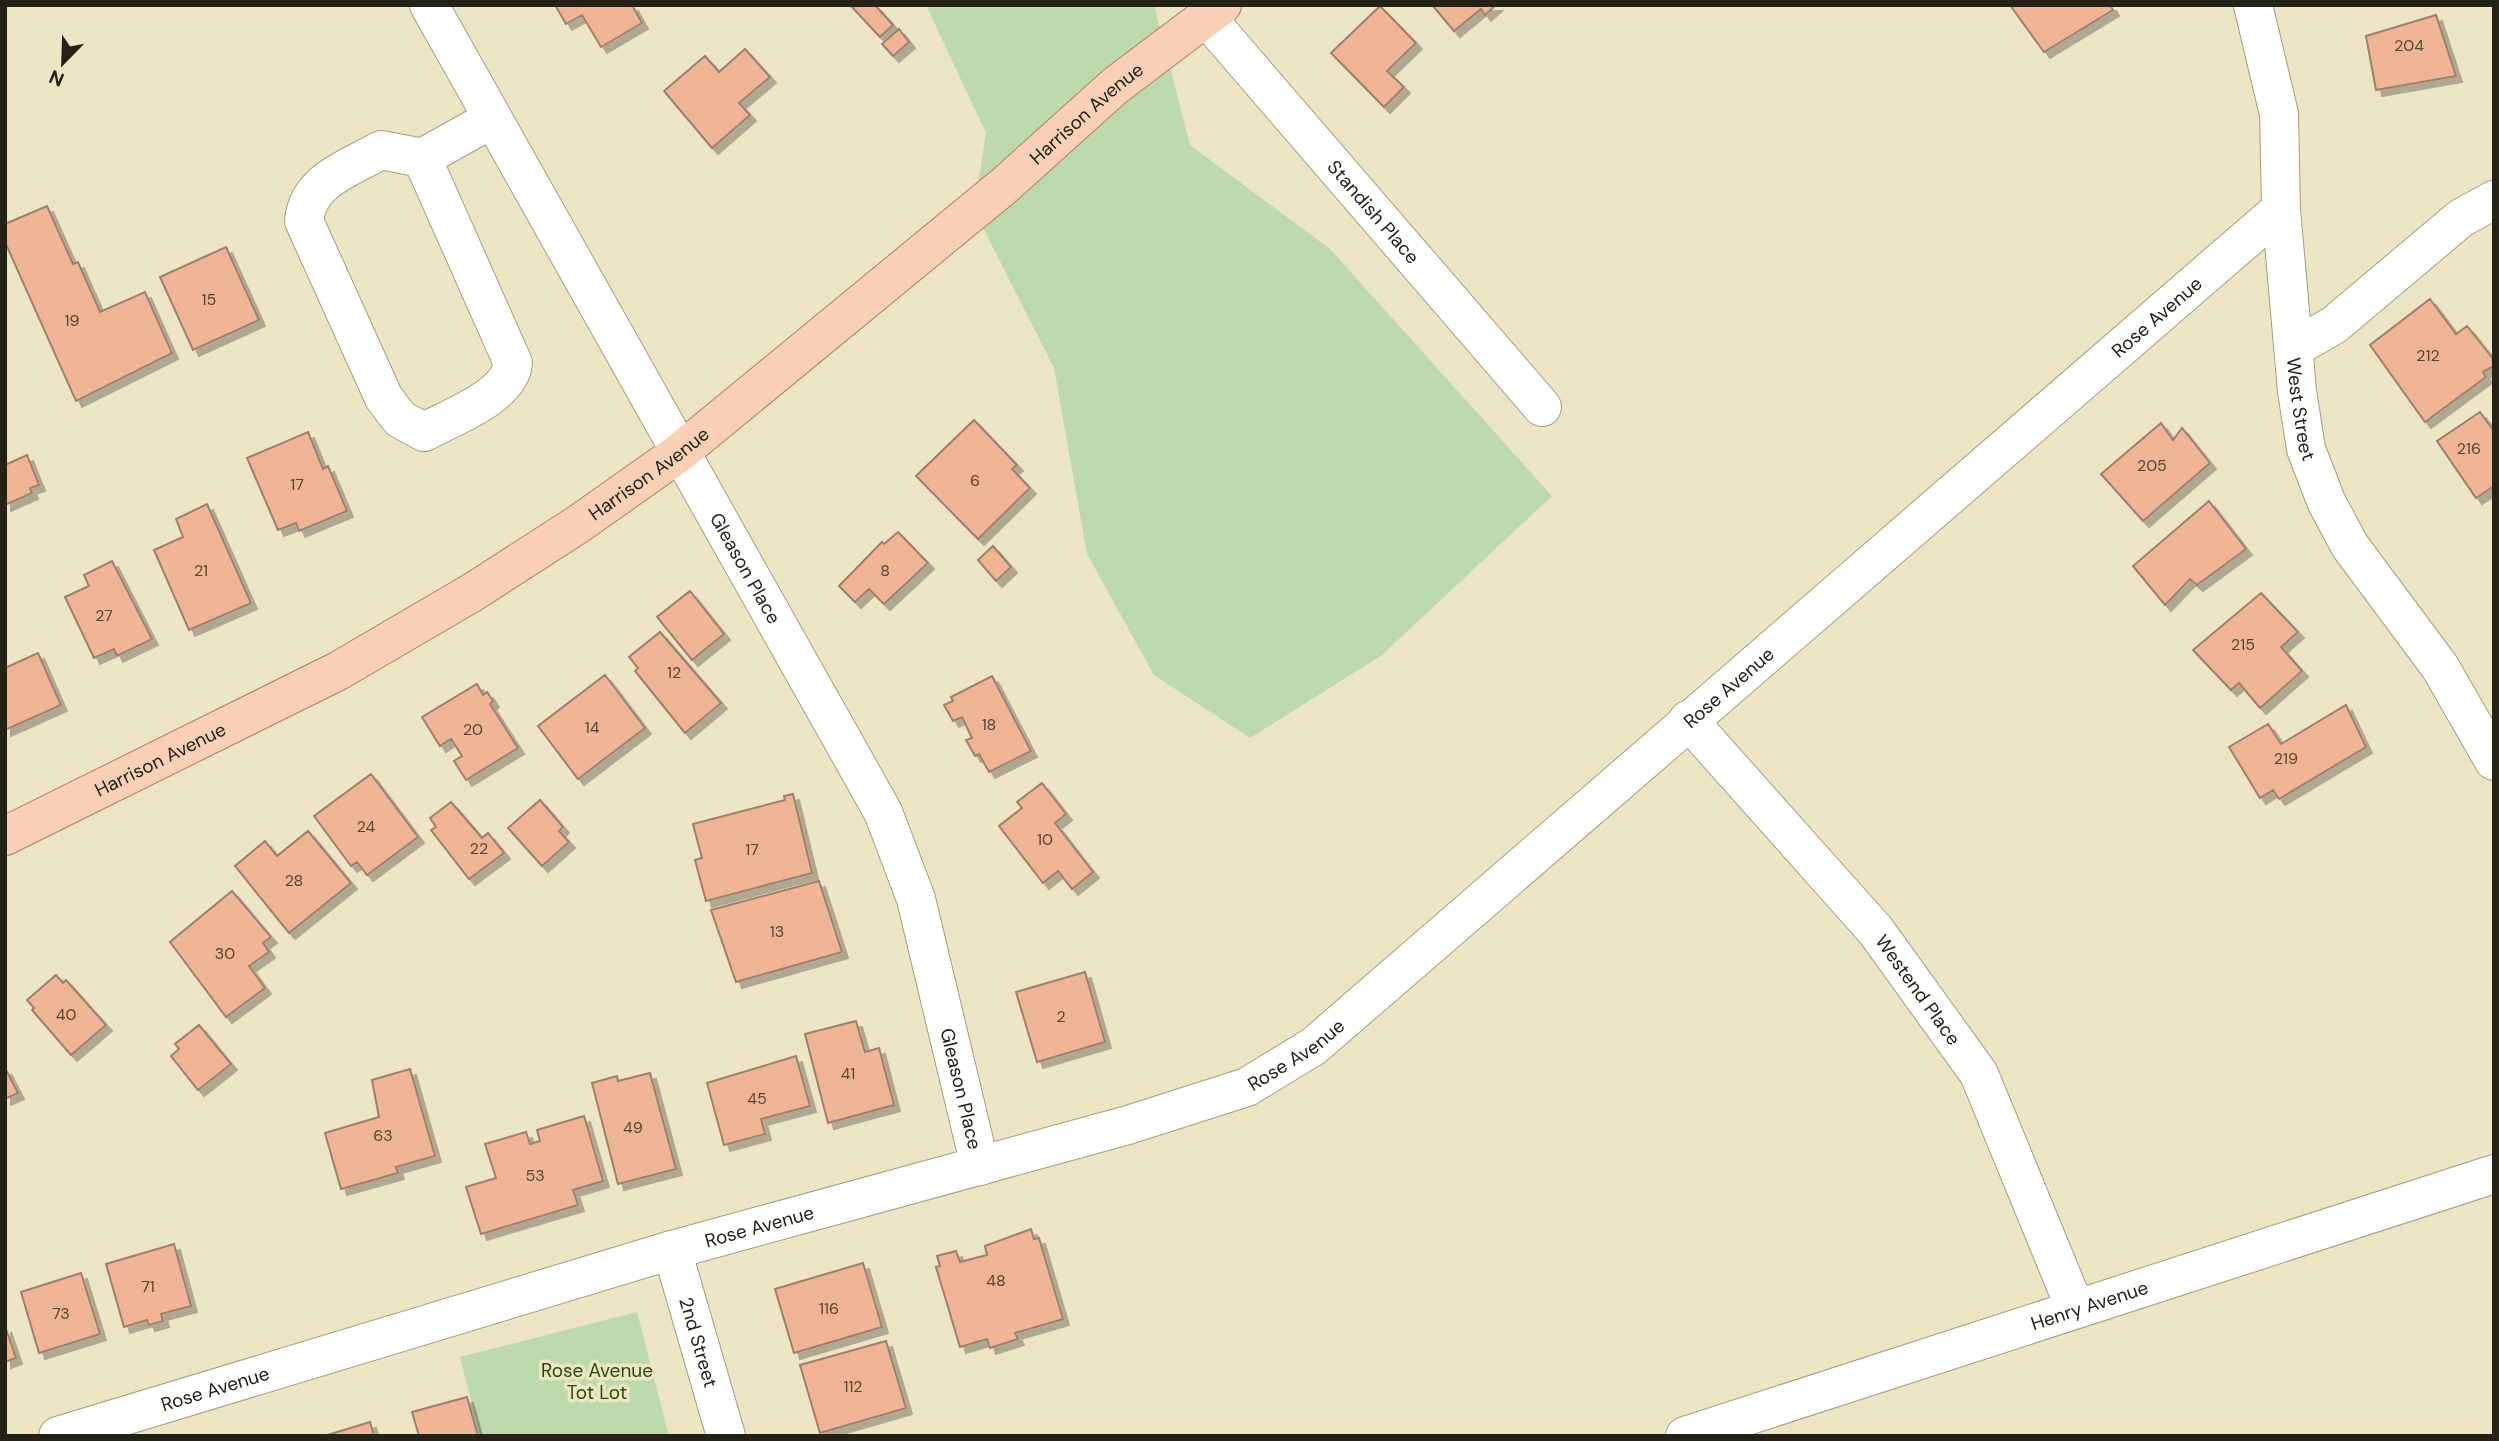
<svg xmlns="http://www.w3.org/2000/svg" width="2499" height="1441" font-family="'DM Sans',sans-serif">
  <style>
    .green { fill: #bcdaab }
    .building { fill: #f0b594; stroke: #9f8070; stroke-width: 2; filter: url(#shadow) }
    .lines { fill: none; stroke-linecap: round; stroke-linejoin: round }
    .minor-casing { stroke: #a49e7e; stroke-width: 40 }
    .major-casing { stroke: #ad7f5e; stroke-width: 40 }
    .minor { stroke: #fff; stroke-width: 38 }
    .major { stroke: #fad1b6; stroke-width: 38 }
    .labels { text-anchor: middle; dominant-baseline: central; stroke-width: 7; stroke-linejoin: round; paint-order: stroke }
    .number-label { font-size: 16px; fill: #574635 }
    .street-label { font-size: 19px; fill: #242115; stroke: #ede6c4 }
    .park-label { font-size: 19px; fill: #264f00; stroke: #ede6c4 }
  </style>
  <defs>
    <filter id="shadow"><feDropShadow dx="6" dy="6" stdDeviation="0" flood-color="#0004"/></filter>
  </defs>
  <rect width="100%" height="100%" fill="#ede6c4"/>
  <path class="green" d="M 926,5 L 1154,5 L 1190,145 L 1330,249 L 1552,496 L 1382,655 L 1250,738 L 1154,675 L 1087,554 L 1054,368 L 974,210 L 986,133 Z
    M 637,1312 L 669,1436 L 480,1436 L 460,1357 Z"/>
  <path class="building" d="M 555,5 L 632,5 L 642,23 L 601,47 L 582,15 L 566,24 Z
    M 850,5 L 875,5 L 893,25 L 880,37 Z
    M 1432,5 L 1496,5 L 1485,15 L 1481,9 L 1454,31 Z
    M 2010,5 L 2110,5 L 2113,10 L 2044,52 Z
    M 1380,6 L 1416,43 L 1387,71 L 1404,87 L 1384,107 L 1331,53 Z
    M 2436,15 L 2456,76 L 2376,90 L 2366,36 Z
    M 899,29 L 909,42 L 893,56 L 882,44 Z
    M 745,49 L 770,77 L 739,103 L 750,115 L 712,148 L 664,91 L 705,56 L 719,72 Z
    M 47,206 L 73,264 L 78,262 L 100,312 L 145,292 L 172,353 L 76,401 L 5,242 L 5,224 Z
    M 226,247 L 259,320 L 193,350 L 160,277 Z
    M 2430,299 L 2456,334 L 2467,326 L 2494,360 L 2494,366 L 2483,372 L 2486,377 L 2425,422 L 2370,345 Z
    M 2480,412 L 2494,431 L 2494,486 L 2476,498 L 2437,441 Z
    M 974,420 L 1017,465 L 1012,469 L 1030,488 L 978,539 L 916,476 Z
    M 2161,423 L 2173,440 L 2182,428 L 2210,463 L 2143,521 L 2101,474 Z
    M 308,432 L 323,469 L 328,466 L 347,511 L 299,531 L 296,523 L 278,530 L 247,458 Z
    M 27,455 L 39,485 L 30,488 L 32,493 L 5,505 L 5,465 Z
    M 2209,501 L 2246,549 L 2197,585 L 2190,579 L 2165,605 L 2133,566 Z
    M 207,504 L 251,603 L 189,630 L 154,550 L 183,537 L 176,519 Z
    M 898,532 L 928,563 L 884,604 L 869,589 L 855,602 L 839,586 L 882,542 L 884,544 Z
    M 993,546 L 1011,567 L 996,581 L 978,560 Z
    M 112,561 L 152,639 L 117,656 L 114,649 L 94,658 L 65,597 L 89,586 L 84,575 Z
    M 690,591 L 724,634 L 692,660 L 657,617 Z
    M 2261,593 L 2298,632 L 2281,647 L 2302,671 L 2260,708 L 2239,683 L 2231,690 L 2193,650 Z
    M 660,632 L 721,703 L 685,733 L 635,671 L 638,668 L 629,657 Z
    M 38,653 L 61,705 L 5,730 L 5,668 Z
    M 605,675 L 645,728 L 578,779 L 538,726 Z
    M 992,676 L 1031,751 L 989,772 L 979,754 L 975,756 L 966,740 L 972,738 L 962,717 L 953,721 L 944,705 L 953,701 L 951,697 Z
    M 477,684 L 483,695 L 487,692 L 493,701 L 490,704 L 518,748 L 466,780 L 454,761 L 462,756 L 451,739 L 440,746 L 422,717 Z
    M 2346,705 L 2366,747 L 2279,799 L 2273,790 L 2260,798 L 2229,747 L 2268,724 L 2281,744 Z
    M 371,774 L 418,837 L 367,875 L 357,862 L 351,866 L 314,816 Z
    M 1042,783 L 1066,814 L 1055,823 L 1093,872 L 1072,889 L 1058,871 L 1043,883 L 999,826 L 1022,808 L 1017,802 Z
    M 793,794 L 812,873 L 706,901 L 695,860 L 702,858 L 693,824 L 785,800 L 784,796 Z
    M 540,800 L 563,827 L 559,831 L 569,842 L 542,866 L 508,828 Z
    M 451,802 L 482,838 L 488,833 L 504,853 L 469,879 L 431,830 L 436,827 L 430,818 Z
    M 308,831 L 351,883 L 289,933 L 235,866 L 265,841 L 277,856 Z
    M 819,881 L 842,952 L 736,982 L 711,910 Z
    M 232,891 L 271,937 L 263,943 L 269,952 L 249,966 L 265,988 L 226,1017 L 170,942 Z
    M 1085,972 L 1105,1042 L 1037,1062 L 1016,992 Z
    M 56,975 L 63,983 L 66,980 L 106,1025 L 71,1055 L 32,1010 L 34,1008 L 27,1000 Z
    M 856,1021 L 865,1052 L 879,1048 L 894,1105 L 828,1123 L 805,1034 Z
    M 199,1025 L 231,1064 L 198,1090 L 171,1056 L 179,1049 L 175,1044 Z
    M 796,1056 L 810,1106 L 761,1119 L 765,1134 L 724,1145 L 707,1083 Z
    M 5,1068 L 18,1093 L 5,1099 Z
    M 410,1069 L 435,1156 L 396,1167 L 398,1173 L 341,1189 L 325,1133 L 379,1117 L 372,1080 Z
    M 650,1073 L 676,1169 L 618,1184 L 592,1083 L 617,1076 L 618,1081 Z
    M 584,1116 L 603,1181 L 573,1190 L 578,1205 L 481,1234 L 466,1187 L 496,1178 L 485,1144 L 526,1132 L 530,1144 L 540,1141 L 537,1130 Z
    M 1031,1229 L 1034,1239 L 1039,1238 L 1063,1319 L 1015,1333 L 1018,1339 L 990,1348 L 987,1339 L 960,1347 L 936,1267 L 940,1266 L 937,1256 L 956,1251 L 960,1262 L 987,1255 L 985,1246 Z
    M 174,1244 L 191,1306 L 161,1314 L 163,1321 L 149,1325 L 147,1320 L 124,1327 L 106,1264 Z
    M 863,1263 L 882,1327 L 794,1353 L 775,1289 Z
    M 81,1273 L 100,1334 L 39,1353 L 21,1292 Z
    M 5,1326 L 16,1358 L 5,1362 Z
    M 886,1341 L 906,1408 L 820,1433 L 800,1365 Z
    M 467,1397 L 478,1436 L 419,1436 L 412,1412 Z
    M 370,1422 L 374,1436 L 324,1436 Z"/>
  <g class="lines">
    <g class="minor-casing">
      <g id="minor">
        <path id="s1" d="M 429,5 L 883,812 L 916,899 L 980,1166"/>
        <path id="s2" d="M 2253,5 L 2279,114 L 2281,209 L 2297,391 L 2306,449 L 2326,501 L 2350,546 L 2440,667 L 2494,761"/>
        <path id="s3" d="M 1206,17 L 1542,407"/>
        <path d="M 422,158 L 513,363 C 510,396 452,417 424,432 L 400,419 L 384,398 L 304,221 C 308,180 348,169 381,150 L 422,158 L 492,119"/>
        <path d="M 2294,348 L 2334,325 L 2461,218 L 2494,200"/>
        <path id="s4" d="M 1688,720 L 1876,931 L 1979,1074 L 2075,1308"/>
        <path id="s5" d="M 672,1250 L 726,1436"/>
        <path id="s6" d="M 58,1436 L 672,1250 L 1128,1125 L 1247,1087 L 1314,1046 L 2281,209"/>
        <path id="s7" d="M 1685,1436 L 2494,1174"/>
      </g>
    </g>
    <g class="major-casing">
      <g id="major">
        <path id="s8" d="M 5,836 L 338,671 L 473,592 L 577,525 L 679,453 L 1005,185 L 1115,86 L 1222,5"/>
      </g>
    </g>
    <use href="#minor" class="minor"/>
    <use href="#major" class="major"/>
  </g>
  <g class="labels">
    <g class="number-label">
      <text x="2409" y="45">204</text>
      <text x="209" y="299">15</text>
      <text x="72" y="320">19</text>
      <text x="2428" y="355">212</text>
      <text x="2469" y="448">216</text>
      <text x="2152" y="465">205</text>
      <text x="975" y="480">6</text>
      <text x="297" y="484">17</text>
      <text x="201" y="570">21</text>
      <text x="885" y="570">8</text>
      <text x="104" y="615">27</text>
      <text x="2243" y="644">215</text>
      <text x="674" y="672">12</text>
      <text x="989" y="724">18</text>
      <text x="592" y="727">14</text>
      <text x="473" y="729">20</text>
      <text x="2286" y="758">219</text>
      <text x="366" y="826">24</text>
      <text x="1045" y="839">10</text>
      <text x="479" y="848">22</text>
      <text x="752" y="849">17</text>
      <text x="294" y="880">28</text>
      <text x="777" y="931">13</text>
      <text x="225" y="953">30</text>
      <text x="66" y="1014">40</text>
      <text x="1061" y="1016">2</text>
      <text x="848" y="1073">41</text>
      <text x="757" y="1098">45</text>
      <text x="633" y="1127">49</text>
      <text x="383" y="1135">63</text>
      <text x="535" y="1175">53</text>
      <text x="996" y="1280">48</text>
      <text x="148" y="1286">71</text>
      <text x="829" y="1308">116</text>
      <text x="61" y="1313">73</text>
      <text x="853" y="1386">112</text>
    </g>
    <g class="street-label">
      <text stroke="none"><textPath href="#s8" startOffset="1307">Harrison Avenue</textPath></text>
      <text stroke="none"><textPath href="#s3" startOffset="257">Standish Place</textPath></text>
      <text stroke="none"><textPath href="#s6" startOffset="2432">Rose Avenue</textPath></text>
      <text stroke="none"><textPath href="#s2" startOffset="408">West Street</textPath></text>
      <text stroke="none"><textPath href="#s8" startOffset="740">Harrison Avenue</textPath></text>
      <text stroke="none"><textPath href="#s1" startOffset="646">Gleason Place</textPath></text>
      <text stroke="none"><textPath href="#s6" startOffset="1866">Rose Avenue</textPath></text>
      <text stroke="none"><textPath href="#s8" startOffset="173">Harrison Avenue</textPath></text>
      <text stroke="none"><textPath href="#s4" startOffset="355">Westend Place</textPath></text>
      <text stroke="none"><textPath href="#s6" startOffset="1298">Rose Avenue</textPath></text>
      <text stroke="none"><textPath href="#s1" startOffset="1214">Gleason Place</textPath></text>
      <text stroke="none"><textPath href="#s6" startOffset="732">Rose Avenue</textPath></text>
      <text stroke="none"><textPath href="#s7" startOffset="425">Henry Avenue</textPath></text>
      <text stroke="none"><textPath href="#s5" startOffset="96">2nd Street</textPath></text>
      <text stroke="none"><textPath href="#s6" startOffset="164">Rose Avenue</textPath></text>
    </g>
    <g class="park-label">
      <text x="597" y="1370">Rose Avenue<tspan x="597" dy="22">Tot Lot</tspan></text>
    </g>
  </g>
  <rect width="2499" height="1441" fill="none" stroke="#242115" stroke-width="14"/>
  <g transform="translate(63 63) rotate(203)" stroke="#ede6c4" stroke-width="5" paint-order="stroke">
  <path d="M0-5L12 26L0 18L-12 26Z" fill="#242115"/>
  <text y="-10" font-size="19" font-weight="bold" text-anchor="middle" fill="#242115">N</text>
  </g>
</svg>
